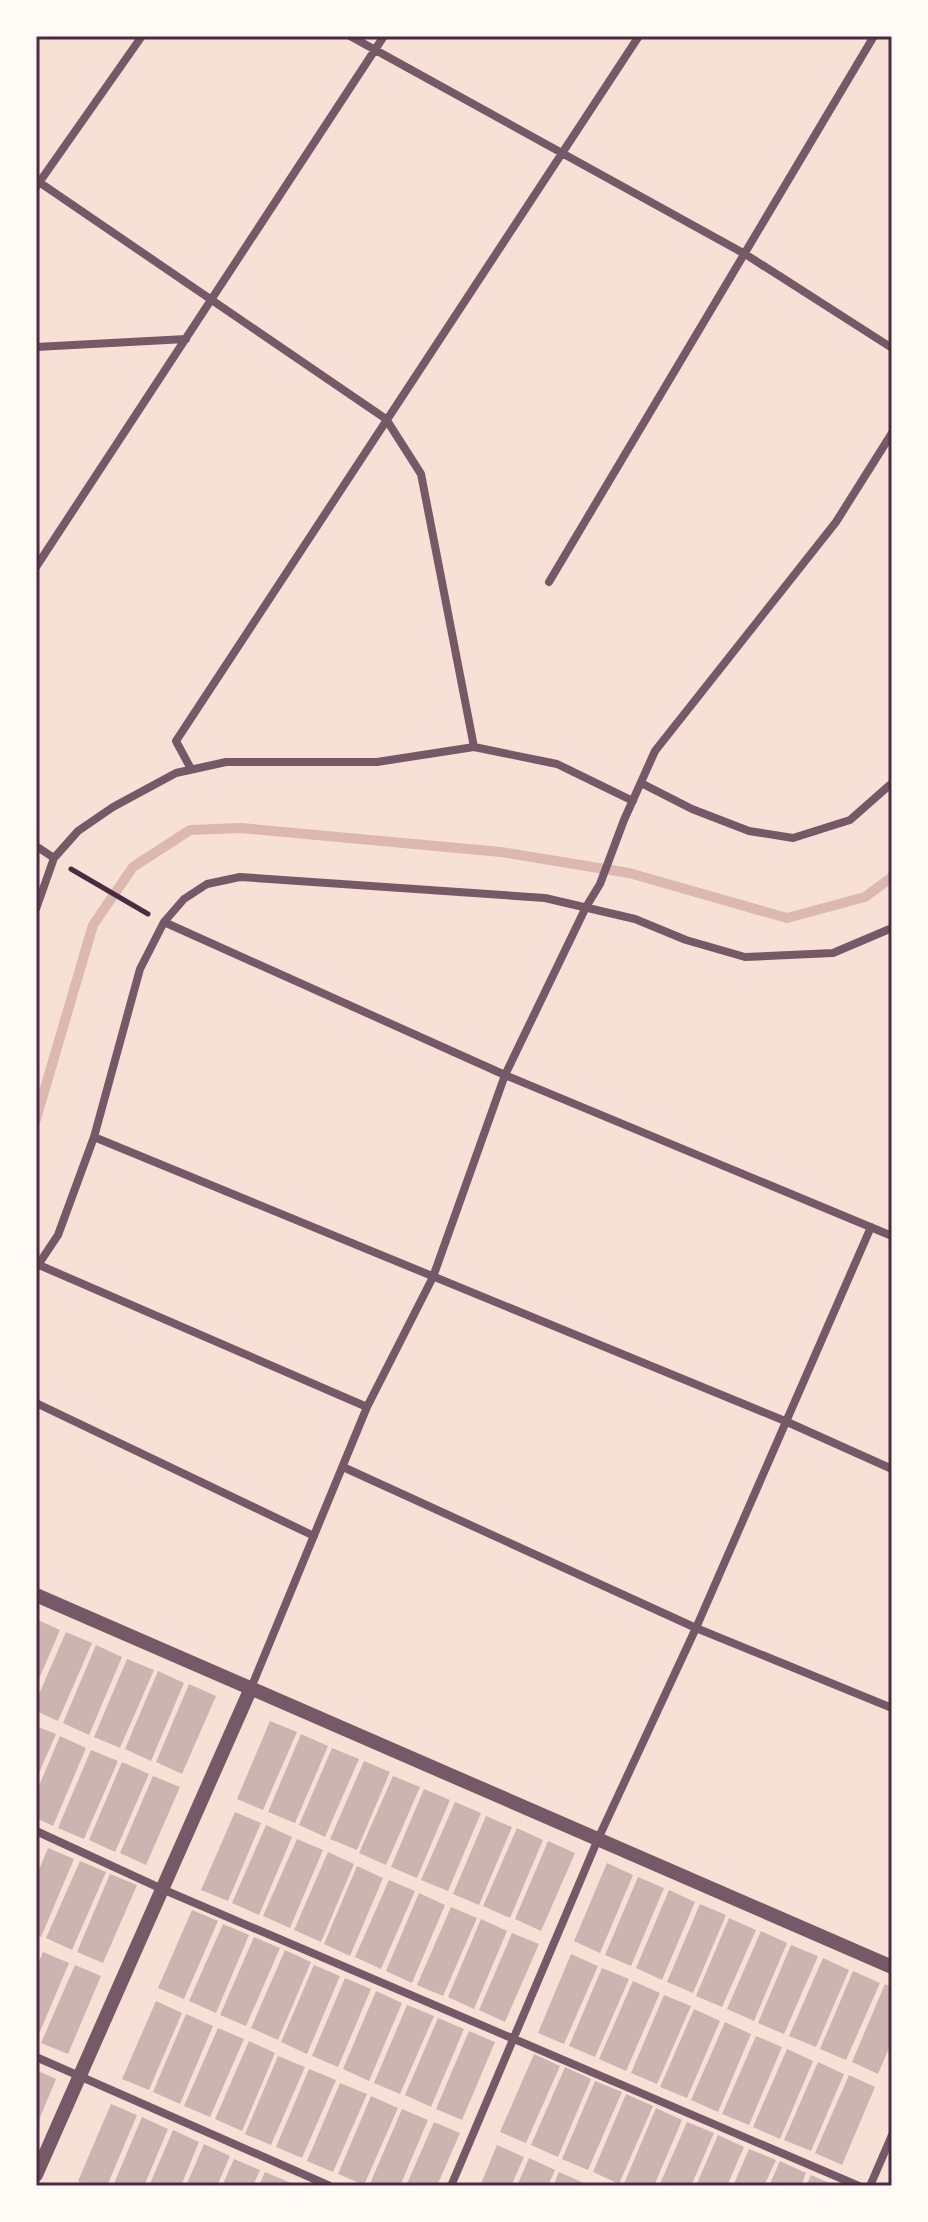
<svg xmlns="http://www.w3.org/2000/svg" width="928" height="2222" font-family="'Work Sans',sans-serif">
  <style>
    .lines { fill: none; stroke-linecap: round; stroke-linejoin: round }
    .stream { stroke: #dcb8b0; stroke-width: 10 }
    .building { fill: #ccb4b1 }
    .path { stroke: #4a2c40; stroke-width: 5 }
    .minor { stroke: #755966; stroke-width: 8 }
    .tertiary { stroke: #755966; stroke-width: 14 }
    .neatline { fill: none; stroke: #4a2c40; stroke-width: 3 }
  </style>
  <rect width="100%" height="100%" fill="#f7e1d7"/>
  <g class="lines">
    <path class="stream" d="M 36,1119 L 93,925 L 133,867 L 190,830 L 241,828 L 501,852 L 629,873 L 787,918 L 865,897 L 892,877"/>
  </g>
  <path class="building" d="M 36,1619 L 60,1630 L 36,1686 Z
    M 66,1632 L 92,1643 L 58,1721 L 36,1711 L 36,1701 Z
    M 96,1645 L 122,1657 L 89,1735 L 63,1723 Z
    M 127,1659 L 154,1670 L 120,1748 L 94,1737 Z
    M 158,1671 L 184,1683 L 151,1761 L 125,1749 Z
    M 189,1684 L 216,1696 L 182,1774 L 156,1762 Z
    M 270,1721 L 297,1732 L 263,1810 L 237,1799 Z
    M 36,1726 L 56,1734 L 36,1780 Z
    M 301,1734 L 328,1746 L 295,1823 L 268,1812 Z
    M 60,1736 L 86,1748 L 53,1826 L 36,1818 L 36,1793 Z
    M 332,1748 L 359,1759 L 325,1837 L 299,1825 Z
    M 91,1750 L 118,1761 L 84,1839 L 58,1828 Z
    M 364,1761 L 390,1772 L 357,1850 L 330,1839 Z
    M 122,1762 L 149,1774 L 115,1852 L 89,1840 Z
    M 153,1776 L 180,1787 L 146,1865 L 120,1853 Z
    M 393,1776 L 420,1787 L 386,1865 L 359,1853 Z
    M 424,1789 L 450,1800 L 417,1878 L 391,1867 Z
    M 455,1802 L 481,1813 L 448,1891 L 421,1880 Z
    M 235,1812 L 261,1823 L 228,1901 L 201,1890 Z
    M 486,1816 L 512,1827 L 479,1905 L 453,1894 Z
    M 266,1825 L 292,1837 L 259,1915 L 232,1903 Z
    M 517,1828 L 543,1840 L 510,1918 L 483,1906 Z
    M 297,1839 L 323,1850 L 290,1928 L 263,1916 Z
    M 548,1841 L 575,1853 L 541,1931 L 515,1919 Z
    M 48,1848 L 74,1859 L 41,1937 L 36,1935 L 36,1877 Z
    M 328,1852 L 354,1864 L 321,1942 L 294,1930 Z
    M 80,1861 L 106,1872 L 72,1950 L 46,1938 Z
    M 607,1863 L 633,1875 L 600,1953 L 574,1941 Z
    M 357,1866 L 383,1878 L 350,1956 L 324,1944 Z
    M 110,1874 L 137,1885 L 103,1963 L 77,1952 Z
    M 638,1877 L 664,1888 L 631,1966 L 605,1955 Z
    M 389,1880 L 415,1891 L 381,1969 L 355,1957 Z
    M 669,1890 L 695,1902 L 662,1980 L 636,1968 Z
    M 419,1893 L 445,1905 L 412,1983 L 386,1971 Z
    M 700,1904 L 726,1915 L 693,1993 L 667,1982 Z
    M 451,1907 L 477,1918 L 443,1996 L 417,1985 Z
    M 192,1910 L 218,1921 L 184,1999 L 158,1988 Z
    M 729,1918 L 756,1930 L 722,2007 L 696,1996 Z
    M 481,1919 L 507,1931 L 474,2009 L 448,1997 Z
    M 223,1924 L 249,1935 L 216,2013 L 189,2001 Z
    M 761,1931 L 787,1943 L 754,2021 L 727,2009 Z
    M 512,1933 L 539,1944 L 505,2022 L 479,2010 Z
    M 254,1937 L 280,1948 L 246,2026 L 220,2015 Z
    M 791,1945 L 818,1956 L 784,2034 L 758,2023 Z
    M 285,1950 L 311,1962 L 278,2040 L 251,2028 Z
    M 43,1952 L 69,1963 L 36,2041 L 36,1969 Z
    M 571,1954 L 598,1966 L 564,2044 L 538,2033 Z
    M 823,1958 L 849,1970 L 816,2047 L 789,2036 Z
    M 75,1965 L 101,1976 L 68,2054 L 41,2043 Z
    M 314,1965 L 340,1976 L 307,2054 L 281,2042 Z
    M 602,1968 L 629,1979 L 595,2057 L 569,2046 Z
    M 853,1971 L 880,1983 L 846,2060 L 820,2049 Z
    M 345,1978 L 371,1989 L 338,2067 L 312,2056 Z
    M 633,1981 L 660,1993 L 626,2071 L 599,2059 Z
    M 885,1984 L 892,1987 L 892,2041 L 878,2074 L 852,2062 Z
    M 376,1991 L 402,2003 L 369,2081 L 343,2069 Z
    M 664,1995 L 691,2006 L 657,2084 L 631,2073 Z
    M 156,2001 L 182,2013 L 149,2090 L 122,2079 Z
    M 407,2005 L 434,2016 L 400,2094 L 374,2083 Z
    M 694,2009 L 720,2021 L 687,2098 L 660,2087 Z
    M 186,2014 L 213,2026 L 180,2104 L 153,2092 Z
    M 438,2018 L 464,2029 L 431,2107 L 405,2095 Z
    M 725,2022 L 751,2034 L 718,2112 L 691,2100 Z
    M 218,2028 L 244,2039 L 210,2117 L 184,2106 Z
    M 469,2031 L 495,2042 L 462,2120 L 436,2109 Z
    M 756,2036 L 782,2047 L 749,2125 L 722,2114 Z
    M 249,2041 L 275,2053 L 242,2131 L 215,2119 Z
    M 787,2049 L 813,2061 L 780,2139 L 753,2127 Z
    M 534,2054 L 560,2066 L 526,2143 L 500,2132 Z
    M 278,2056 L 305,2067 L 271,2145 L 245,2134 Z
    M 818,2062 L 844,2074 L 811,2151 L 784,2140 Z
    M 565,2067 L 591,2079 L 558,2157 L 531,2145 Z
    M 309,2069 L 336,2080 L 302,2158 L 276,2147 Z
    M 36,2070 L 56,2079 L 36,2127 Z
    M 849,2075 L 875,2087 L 842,2165 L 815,2153 Z
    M 595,2081 L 622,2092 L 588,2170 L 562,2159 Z
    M 340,2083 L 367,2094 L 333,2172 L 307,2161 Z
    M 626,2094 L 653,2106 L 619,2184 L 593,2172 Z
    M 371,2096 L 398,2108 L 364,2185 L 338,2174 Z
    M 111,2104 L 137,2115 L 107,2186 L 88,2186 L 78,2181 Z
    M 656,2108 L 682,2120 L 654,2186 L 623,2186 Z
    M 402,2109 L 428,2120 L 400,2186 L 369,2186 Z
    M 142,2117 L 168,2129 L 144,2186 L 113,2186 Z
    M 434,2122 L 460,2133 L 437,2186 L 406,2186 Z
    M 687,2122 L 714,2133 L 691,2186 L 659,2186 Z
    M 173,2130 L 199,2142 L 181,2186 L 149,2186 Z
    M 718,2135 L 744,2147 L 727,2186 L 696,2186 Z
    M 204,2144 L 230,2156 L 217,2186 L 186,2186 Z
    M 497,2145 L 524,2157 L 511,2186 L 480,2186 Z
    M 749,2149 L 776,2160 L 764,2186 L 733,2186 Z
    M 529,2158 L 555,2170 L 548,2186 L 517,2186 Z
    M 234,2159 L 260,2170 L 253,2186 L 222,2186 Z
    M 780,2161 L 806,2173 L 801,2186 L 769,2186 Z
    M 265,2172 L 291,2183 L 290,2186 L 259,2186 Z
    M 559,2172 L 586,2184 L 585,2186 L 553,2186 Z
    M 811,2175 L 836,2186 L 806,2186 Z"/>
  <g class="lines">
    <path class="path" d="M 71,869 L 148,914"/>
    <path class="minor" d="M 350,36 L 745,254 L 892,348
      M 36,180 L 386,419 L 421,474 L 474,747 L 557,764 L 633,801
      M 36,187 L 142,36
      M 36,347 L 186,339
      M 36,567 L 384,36
      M 549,582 L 874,36
      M 191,769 L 176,741 L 639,36
      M 641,783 L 692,809 L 749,831 L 793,838 L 850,820 L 892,783
      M 36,846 L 54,858
      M 36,909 L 54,858 L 78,831 L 113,807 L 176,773 L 226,762 L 377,762 L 474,747
      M 164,922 L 505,1075 L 892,1236
      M 94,1137 L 785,1421 L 892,1469
      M 39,1265 L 367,1407
      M 36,1268 L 58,1235 L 94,1137 L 140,969 L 164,922 L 184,899 L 207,884 L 240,877 L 545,898 L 635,919 L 686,940 L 745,957 L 833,953 L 892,928
      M 36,1403 L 314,1536
      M 343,1467 L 696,1628 L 892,1708
      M 251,1688 L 367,1407 L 433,1277 L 505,1075 L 586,907 L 600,884 L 624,820 L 655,751 L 836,522 L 892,433
      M 36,1831 L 162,1889 L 859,2186
      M 36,2057 L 330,2186
      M 451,2186 L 598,1839 L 696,1628 L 871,1227
      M 870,2186 L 892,2135"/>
    <path class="tertiary" d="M 36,1595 L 892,1967
      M 36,2175 L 251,1688"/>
  </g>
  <rect width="928" height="2222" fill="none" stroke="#fffaf5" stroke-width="76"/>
  <rect x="38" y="38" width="852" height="2146" class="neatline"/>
</svg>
